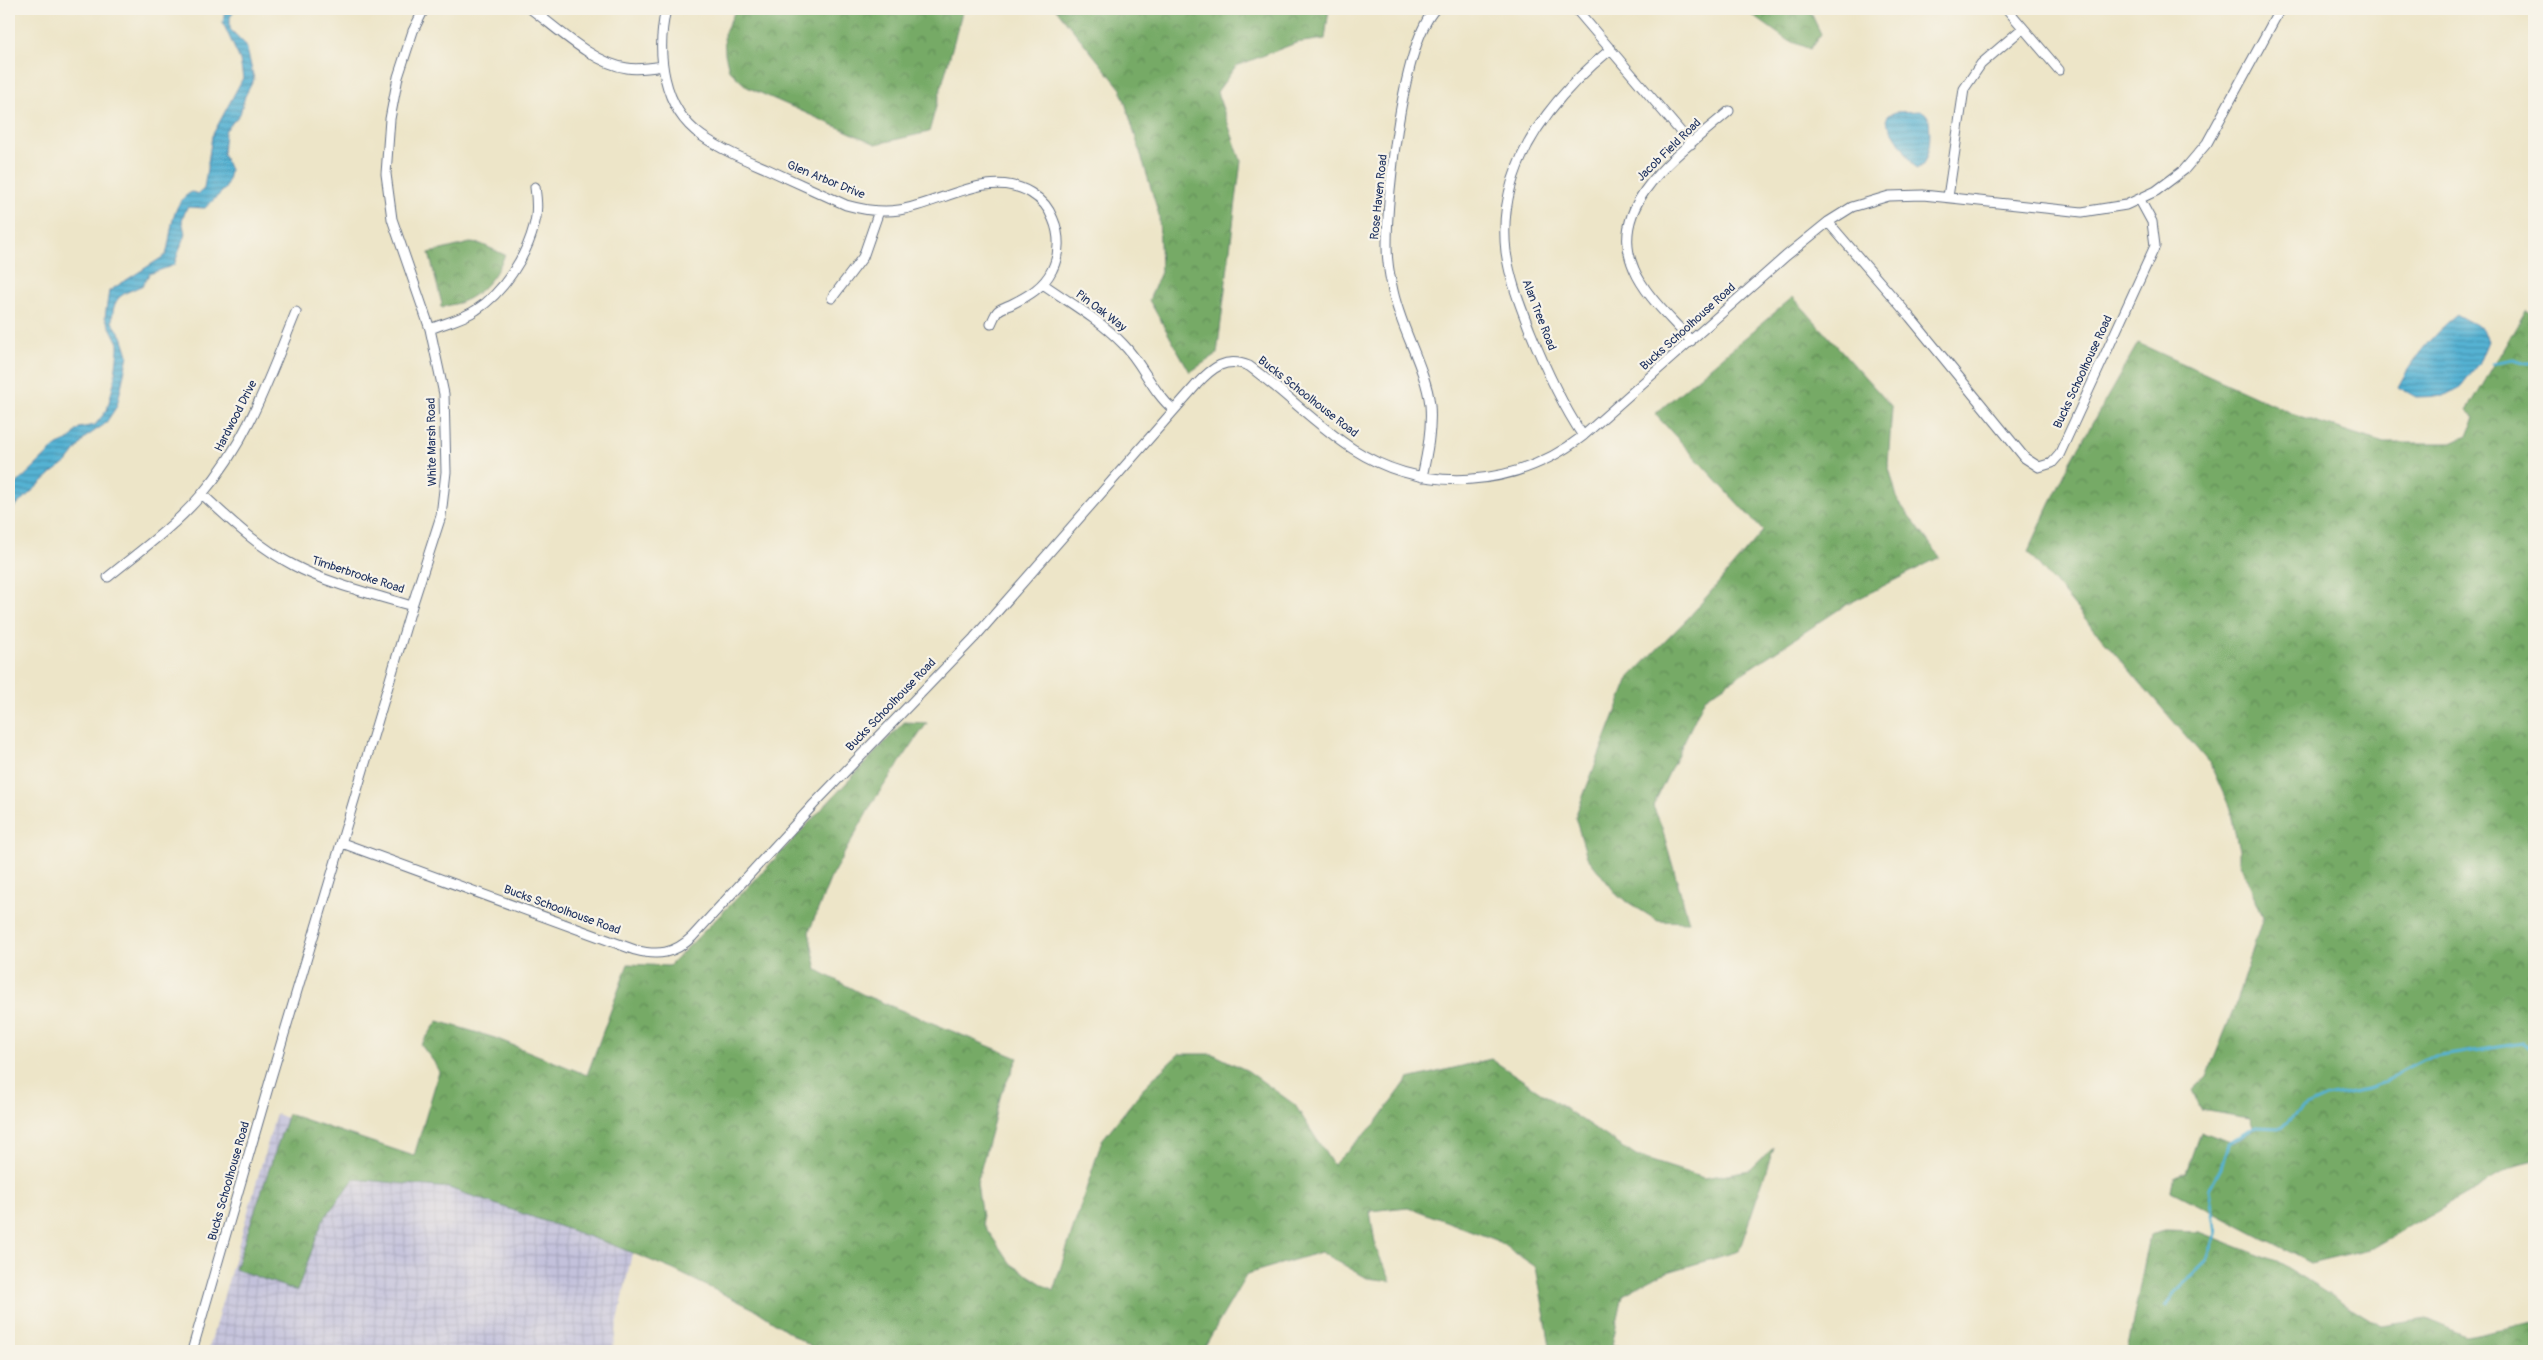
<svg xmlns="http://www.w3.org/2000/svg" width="2543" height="1360" font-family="Pangolin,sans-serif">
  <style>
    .industrial { fill: url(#industrial-grid) }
    .forest { fill: url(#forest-crowns); stroke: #486c62 }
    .water { fill: url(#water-rules); stroke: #387098 }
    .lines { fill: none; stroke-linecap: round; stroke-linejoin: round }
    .stream { stroke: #55b2d3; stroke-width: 3 }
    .street-casing { stroke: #646f83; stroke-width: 11 }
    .street { stroke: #fff; stroke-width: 9 }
    .labels { text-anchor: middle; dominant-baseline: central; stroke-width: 4.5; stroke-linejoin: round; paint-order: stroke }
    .street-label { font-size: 12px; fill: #1b2f5e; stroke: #f7f3e8 }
  </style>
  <defs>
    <pattern id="industrial-grid" width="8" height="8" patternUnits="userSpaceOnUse" patternTransform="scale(1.25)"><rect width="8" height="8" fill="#c3c1db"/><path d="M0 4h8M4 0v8" fill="none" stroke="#a7a6be"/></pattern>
    <pattern id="forest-crowns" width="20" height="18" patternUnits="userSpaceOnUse" patternTransform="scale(1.25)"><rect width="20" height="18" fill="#76aa66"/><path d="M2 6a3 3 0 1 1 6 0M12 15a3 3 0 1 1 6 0" fill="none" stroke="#608b57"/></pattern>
    <pattern id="water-rules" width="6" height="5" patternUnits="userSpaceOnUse" patternTransform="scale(1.25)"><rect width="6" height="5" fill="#55b2d3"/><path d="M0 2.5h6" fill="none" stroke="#4691ae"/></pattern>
  </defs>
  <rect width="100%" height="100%" fill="#f7f3e8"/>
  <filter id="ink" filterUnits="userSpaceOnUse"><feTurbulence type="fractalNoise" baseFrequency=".02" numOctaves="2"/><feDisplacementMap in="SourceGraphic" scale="10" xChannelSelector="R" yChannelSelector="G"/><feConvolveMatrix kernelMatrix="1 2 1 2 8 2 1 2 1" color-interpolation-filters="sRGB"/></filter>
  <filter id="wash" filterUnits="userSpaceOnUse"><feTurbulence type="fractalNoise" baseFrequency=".0096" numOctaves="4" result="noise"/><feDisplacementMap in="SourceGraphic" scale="20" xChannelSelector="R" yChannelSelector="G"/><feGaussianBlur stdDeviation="1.12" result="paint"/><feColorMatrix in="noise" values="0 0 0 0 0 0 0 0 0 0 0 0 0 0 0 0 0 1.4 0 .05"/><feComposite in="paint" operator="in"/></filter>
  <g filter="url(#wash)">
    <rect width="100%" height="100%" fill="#ede5c8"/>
    <path class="industrial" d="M 276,1114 L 632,1253 L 612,1351 L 208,1351 Z"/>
    <path class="forest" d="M 736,9 L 965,9 L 961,16 L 929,132 L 876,144 L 747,87 L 729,70 L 725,54 L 724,34 Z
      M 1056,9 L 1329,9 L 1325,39 L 1296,43 L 1236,66 L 1217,92 L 1241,161 L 1217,354 L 1190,372 L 1149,300 L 1161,272 L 1159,215 L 1121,89 Z
      M 1744,9 L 1809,9 L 1821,34 L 1810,49 L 1787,40 Z
      M 470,243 L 481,244 L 505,255 C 496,275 483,294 461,302 C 455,305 448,304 443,308 L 440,306 L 442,304 L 429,253 Z
      M 1793,297 L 1892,407 L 1888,464 L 1898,501 L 1940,557 L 1844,606 L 1705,698 L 1653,806 L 1661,825 L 1689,922 L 1658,921 L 1618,896 L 1587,857 L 1575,817 L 1629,678 L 1690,616 L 1763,531 L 1655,414 Z
      M 2526,310 L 2534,315 L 2534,1160 L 2518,1164 L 2373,1248 L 2311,1263 L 2172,1191 L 2175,1176 L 2186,1172 L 2200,1132 L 2234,1143 L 2253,1130 L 2249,1118 L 2201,1110 L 2192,1090 L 2207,1076 L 2233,1011 L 2263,917 L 2239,861 L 2239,850 L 2229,806 L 2210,764 L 2028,552 L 2067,468 L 2138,343 L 2296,415 L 2384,443 L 2449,443 L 2467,435 L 2475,418 L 2467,411 Z
      M 904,722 L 927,723 L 874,800 L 831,877 L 809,932 L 817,970 L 864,995 L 1018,1058 L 1001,1094 L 977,1183 L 983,1224 L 1011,1264 L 1053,1291 L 1102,1140 L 1147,1084 L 1179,1054 L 1213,1054 L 1248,1071 L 1295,1105 L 1333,1165 L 1376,1123 L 1408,1079 L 1491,1059 L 1636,1156 L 1704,1178 L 1750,1170 L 1774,1147 L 1739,1251 L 1661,1274 L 1623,1295 L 1612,1345 L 1647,1351 L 1551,1351 L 1536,1267 L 1496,1240 L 1408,1207 L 1370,1211 L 1376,1249 L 1391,1281 L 1367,1278 L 1321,1252 L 1247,1274 L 1202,1351 L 817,1351 L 756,1310 L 674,1270 L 613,1245 L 449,1188 L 354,1179 L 323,1220 L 297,1291 L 235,1269 L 288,1114 L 414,1156 L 439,1072 L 434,1062 L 421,1045 L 438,1021 L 495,1038 L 587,1075 L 628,964 L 669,966 L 752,883 Z
      M 2165,1231 L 2200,1232 L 2279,1263 L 2381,1326 L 2426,1319 L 2467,1336 L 2534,1322 L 2534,1351 L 2127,1351 L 2150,1235 Z"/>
    <path class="water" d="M 225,9 L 236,9 L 230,17 L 230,29 L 246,45 L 254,79 L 245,96 L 240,114 L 225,131 L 223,154 L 230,170 L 228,181 L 225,189 L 205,208 L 187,207 L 182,220 L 185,234 L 174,265 L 149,274 L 143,285 C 122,295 113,294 112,322 L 122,336 L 128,355 L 117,406 L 105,424 L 86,437 L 67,462 L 53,472 L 9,512 L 9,491 L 57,445 L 69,440 L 79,428 L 95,425 L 107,410 L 114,383 L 118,350 L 118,343 L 105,317 L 109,291 L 166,255 C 172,235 170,202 192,192 L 198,194 L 204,189 L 212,136 L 243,78 L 240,60 L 223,23 Z
      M 1922,111 L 1928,115 C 1931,130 1932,163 1916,169 L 1886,121 L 1888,115 L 1896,112 Z
      M 2457,315 L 2483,329 L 2488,341 L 2478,365 L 2461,387 L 2443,396 L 2416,397 L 2398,387 C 2412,360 2433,333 2457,315 Z"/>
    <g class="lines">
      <path class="stream" d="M 2493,363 L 2513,359 L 2534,365
        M 2165,1306 L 2175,1292 L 2207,1261 L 2216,1233 L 2209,1189 L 2221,1167 L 2228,1144 L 2256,1126 L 2282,1127 L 2302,1108 L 2326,1097 L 2368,1089 L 2385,1083 L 2401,1071 L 2424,1059 L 2523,1043 L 2534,1052"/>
    </g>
  </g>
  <g filter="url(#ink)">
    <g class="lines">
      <g class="street-casing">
        <path id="street" d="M 531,9 C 557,28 594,64 627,68 C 638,70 650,68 662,66
          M 666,9 C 656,53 662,108 702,136 C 722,150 744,159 767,169 C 793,181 820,193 846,205 C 864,210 881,213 899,210 C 942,203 990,168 1031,193 C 1041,199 1049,208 1053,219 C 1060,235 1060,254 1052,270 C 1044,287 1028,296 1012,304 C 1008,306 1001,308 998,311 C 995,314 993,320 991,324
          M 1576,9 L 1691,144
          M 2007,9 L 2059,70
          M 1948,197 L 1964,89 L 1981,64 L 2023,28
          M 1828,222 L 1910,317 L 2025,458 L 2039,467 L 2052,463 L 2059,455 L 2155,246 L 2152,222 L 2140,200
          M 1043,284 C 1070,303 1100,320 1123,344 C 1143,364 1152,392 1174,410
          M 832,298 L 863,257 L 879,211
          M 430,329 C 445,323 463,319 476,310 C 503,293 526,257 534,226 C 538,213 537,201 535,187
          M 1691,341 C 1672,319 1645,296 1634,269 C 1604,201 1686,149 1729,111
          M 1583,436 C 1561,403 1545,368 1530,331 C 1520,305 1510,280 1506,252 C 1496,167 1550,99 1611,49
          M 1422,477 C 1427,454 1432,429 1430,405 C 1426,368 1399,326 1392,286 C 1389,273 1387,258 1387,245 C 1387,193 1402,46 1435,9
          M 202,494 C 230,520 258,547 293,565 C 329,584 372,594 412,606
          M 108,577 C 140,551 175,526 202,494 C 248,441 270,375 296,312
          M 342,843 L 635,950 C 658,956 674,954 692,937 L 814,804 L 974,638 L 1197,384 C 1212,368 1226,356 1249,366 C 1285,392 1316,425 1353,449 C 1425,495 1516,488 1583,436 L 1786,256 L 1828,222 L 1852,207 L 1889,196 L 1923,195 L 2082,212 L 2126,205 L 2156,191 L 2184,170 L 2207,143 L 2280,9
          M 192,1351 L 270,1081 L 412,606 L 441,516 L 446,472 L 444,394 L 430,329 L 392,219 L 386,174 L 390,119 L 398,77 L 413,31 L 424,9"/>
      </g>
      <use href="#street" class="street"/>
    </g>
  </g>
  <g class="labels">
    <g class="street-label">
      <text transform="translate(1669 150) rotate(-44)">Jacob Field Road</text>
      <text transform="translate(826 180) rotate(22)">Glen Arbor Drive</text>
      <text transform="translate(1379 197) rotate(-84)">Rose Haven Road</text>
      <text transform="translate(1101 311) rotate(37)">Pin Oak Way</text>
      <text transform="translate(1539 315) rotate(69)">Alan Tree Road</text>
      <text transform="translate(1688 327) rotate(-42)">Bucks Schoolhouse Road</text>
      <text transform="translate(2083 372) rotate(-65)">Bucks Schoolhouse Road</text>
      <text transform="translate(1308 397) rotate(38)">Bucks Schoolhouse Road</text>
      <text transform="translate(236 416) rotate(-63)">Hardwood Drive</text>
      <text transform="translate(432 442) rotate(-91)">White Marsh Road</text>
      <text transform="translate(358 575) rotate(18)">Timberbrooke Road</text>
      <text transform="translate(891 705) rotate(-46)">Bucks Schoolhouse Road</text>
      <text transform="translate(562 910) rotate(20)">Bucks Schoolhouse Road</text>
      <text transform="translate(229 1181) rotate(-74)">Bucks Schoolhouse Road</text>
    </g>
  </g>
  <rect width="2543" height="1360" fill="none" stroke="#f7f3e8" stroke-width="30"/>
</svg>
